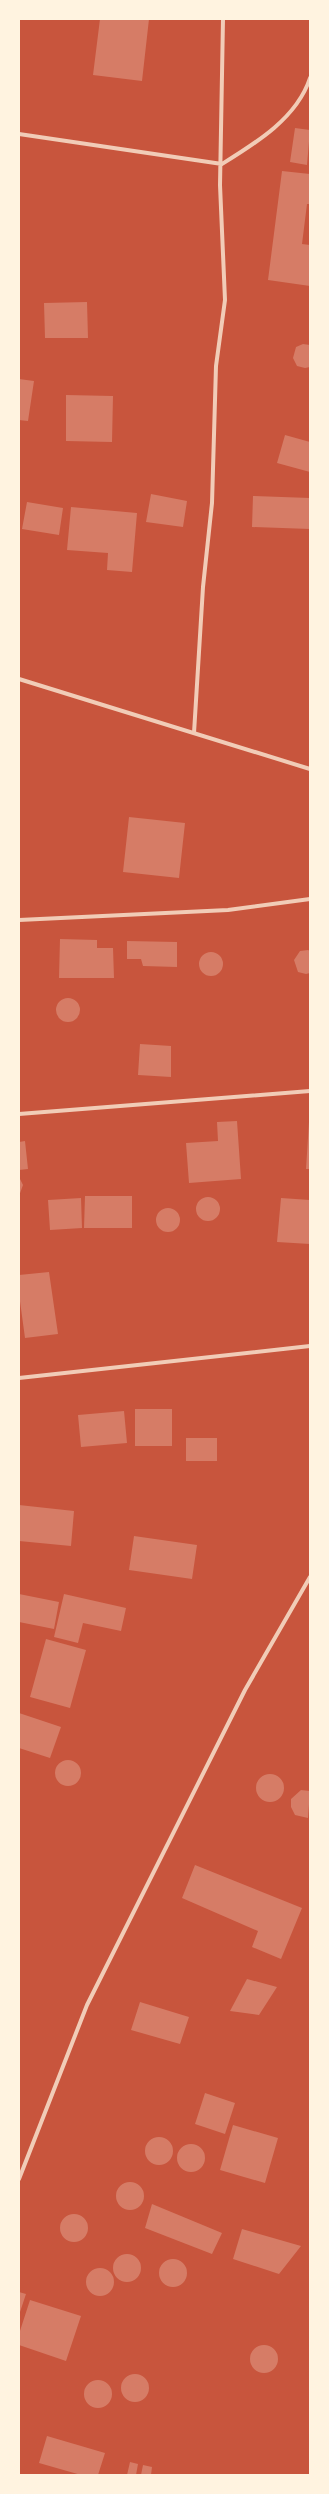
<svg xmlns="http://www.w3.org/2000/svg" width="329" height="2494" font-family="'DejaVu Sans',sans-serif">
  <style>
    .building { fill: #d67c66 }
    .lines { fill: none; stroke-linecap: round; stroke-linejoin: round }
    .minor { stroke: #f1ccb7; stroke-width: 4 }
  </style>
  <rect width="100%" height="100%" fill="#c8553d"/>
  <path class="building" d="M 100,19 L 149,19 L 142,81 L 93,75 Z
    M 295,128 L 310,130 L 307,165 L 290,162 Z
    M 282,171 L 310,174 L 310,204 L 307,204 L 302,244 L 310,245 L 310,286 L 268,280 Z
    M 87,302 L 88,338 L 45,338 L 44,303 Z
    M 303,344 L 310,345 L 310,367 L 305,368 L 297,366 L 293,358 L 296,347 Z
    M 19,379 L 34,381 L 28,421 L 19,420 Z
    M 66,395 L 113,396 L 112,442 L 66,441 Z
    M 285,435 L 310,442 L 310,472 L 277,463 Z
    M 151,494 L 187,501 L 183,527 L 146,522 Z
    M 253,496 L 310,498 L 310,529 L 252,527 Z
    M 27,502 L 63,508 L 59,535 L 22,529 Z
    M 71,507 L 137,513 L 132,572 L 107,570 L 108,553 L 67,550 Z
    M 129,817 L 185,823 L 179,878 L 123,872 Z
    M 60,939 L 97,940 L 97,948 L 113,948 L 114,978 L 59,978 Z
    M 127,941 L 177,942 L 177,967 L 143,966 L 141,959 L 127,959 Z
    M 308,950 L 310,951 L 310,973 L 306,974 L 298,972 L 294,960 L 300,951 Z
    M199 964a12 12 0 1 1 24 0a12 12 0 1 1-24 0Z
    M56 1010a12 12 0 1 1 24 0a12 12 0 1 1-24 0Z
    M 140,1044 L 171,1046 L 171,1077 L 138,1075 Z
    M 237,1121 L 241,1179 L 189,1183 L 186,1143 L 218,1141 L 217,1122 Z
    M 309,1122 L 310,1122 L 310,1169 L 306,1169 Z
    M 25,1141 L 28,1169 L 19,1170 L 19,1142 Z
    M 19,1177 L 23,1185 L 19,1196 Z
    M 85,1196 L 132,1196 L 132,1228 L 84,1228 Z
    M196 1209a12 12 0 1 1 24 0a12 12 0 1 1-24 0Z
    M 81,1198 L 82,1228 L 50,1230 L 48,1200 Z
    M 281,1198 L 310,1200 L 310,1244 L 277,1242 Z
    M156 1220a12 12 0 1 1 24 0a12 12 0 1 1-24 0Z
    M 49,1272 L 58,1334 L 25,1338 L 19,1294 L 19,1275 Z
    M 135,1409 L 172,1409 L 172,1446 L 135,1446 Z
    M 124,1411 L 127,1443 L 81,1447 L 78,1415 Z
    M 186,1438 L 217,1438 L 217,1461 L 186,1461 Z
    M 19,1505 L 74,1511 L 71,1546 L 19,1541 Z
    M 134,1536 L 197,1545 L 192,1579 L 129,1570 Z
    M 19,1594 L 59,1602 L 54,1629 L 19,1622 Z
    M 64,1594 L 126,1608 L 121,1631 L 83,1623 L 78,1643 L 54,1637 Z
    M 46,1639 L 86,1650 L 70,1708 L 30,1697 Z
    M 19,1713 L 61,1727 L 50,1758 L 19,1748 Z
    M55 1773a13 13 0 1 1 26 0a13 13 0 1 1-26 0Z
    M256 1788a14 14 0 1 1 28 0a14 14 0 1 1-28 0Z
    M 301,1790 L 310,1791 L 308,1818 L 295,1815 L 291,1807 L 291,1799 Z
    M 195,1865 L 302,1908 L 281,1959 L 252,1947 L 258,1931 L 182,1898 Z
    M 247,1979 L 277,1987 L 259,2015 L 230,2011 Z
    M 140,2002 L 189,2017 L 180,2044 L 131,2030 Z
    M 205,2093 L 235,2103 L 225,2134 L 195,2124 Z
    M 233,2125 L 278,2138 L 265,2183 L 220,2170 Z
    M145 2151a14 14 0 1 1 28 0a14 14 0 1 1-28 0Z
    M177 2158a14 14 0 1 1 28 0a14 14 0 1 1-28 0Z
    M116 2196a14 14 0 1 1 28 0a14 14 0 1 1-28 0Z
    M 152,2204 L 222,2233 L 212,2254 L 145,2228 Z
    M60 2228a14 14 0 1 1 28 0a14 14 0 1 1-28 0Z
    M 242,2229 L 301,2246 L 279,2274 L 233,2259 Z
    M113 2268a14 14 0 1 1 28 0a14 14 0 1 1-28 0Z
    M159 2273a14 14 0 1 1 28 0a14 14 0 1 1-28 0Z
    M86 2282a14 14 0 1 1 28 0a14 14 0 1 1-28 0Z
    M 19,2292 L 26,2294 L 19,2315 Z
    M 30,2300 L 81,2316 L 66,2361 L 19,2345 L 19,2334 Z
    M250 2359a14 14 0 1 1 28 0a14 14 0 1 1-28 0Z
    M121 2388a14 14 0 1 1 28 0a14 14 0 1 1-28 0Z
    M84 2394a14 14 0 1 1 28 0a14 14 0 1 1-28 0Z
    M 47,2436 L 105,2453 L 98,2475 L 81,2475 L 39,2463 Z
    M 130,2462 L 138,2464 L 136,2475 L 127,2475 Z
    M 143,2465 L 152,2467 L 151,2475 L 141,2475 Z"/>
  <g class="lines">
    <path class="minor" d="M 19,134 L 222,164 C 256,143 297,118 310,78
      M 19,679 L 310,769
      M 194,733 L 203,587 L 212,503 L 216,366 L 225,300 L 220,185 L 223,19
      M 19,920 L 228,910 L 310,899
      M 19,1114 L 310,1091
      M 19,1378 L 310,1346
      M 19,2179 L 87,2005 L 245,1690 L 310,1577"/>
  </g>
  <rect width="329" height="2494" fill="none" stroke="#fff3e0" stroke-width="40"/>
</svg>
